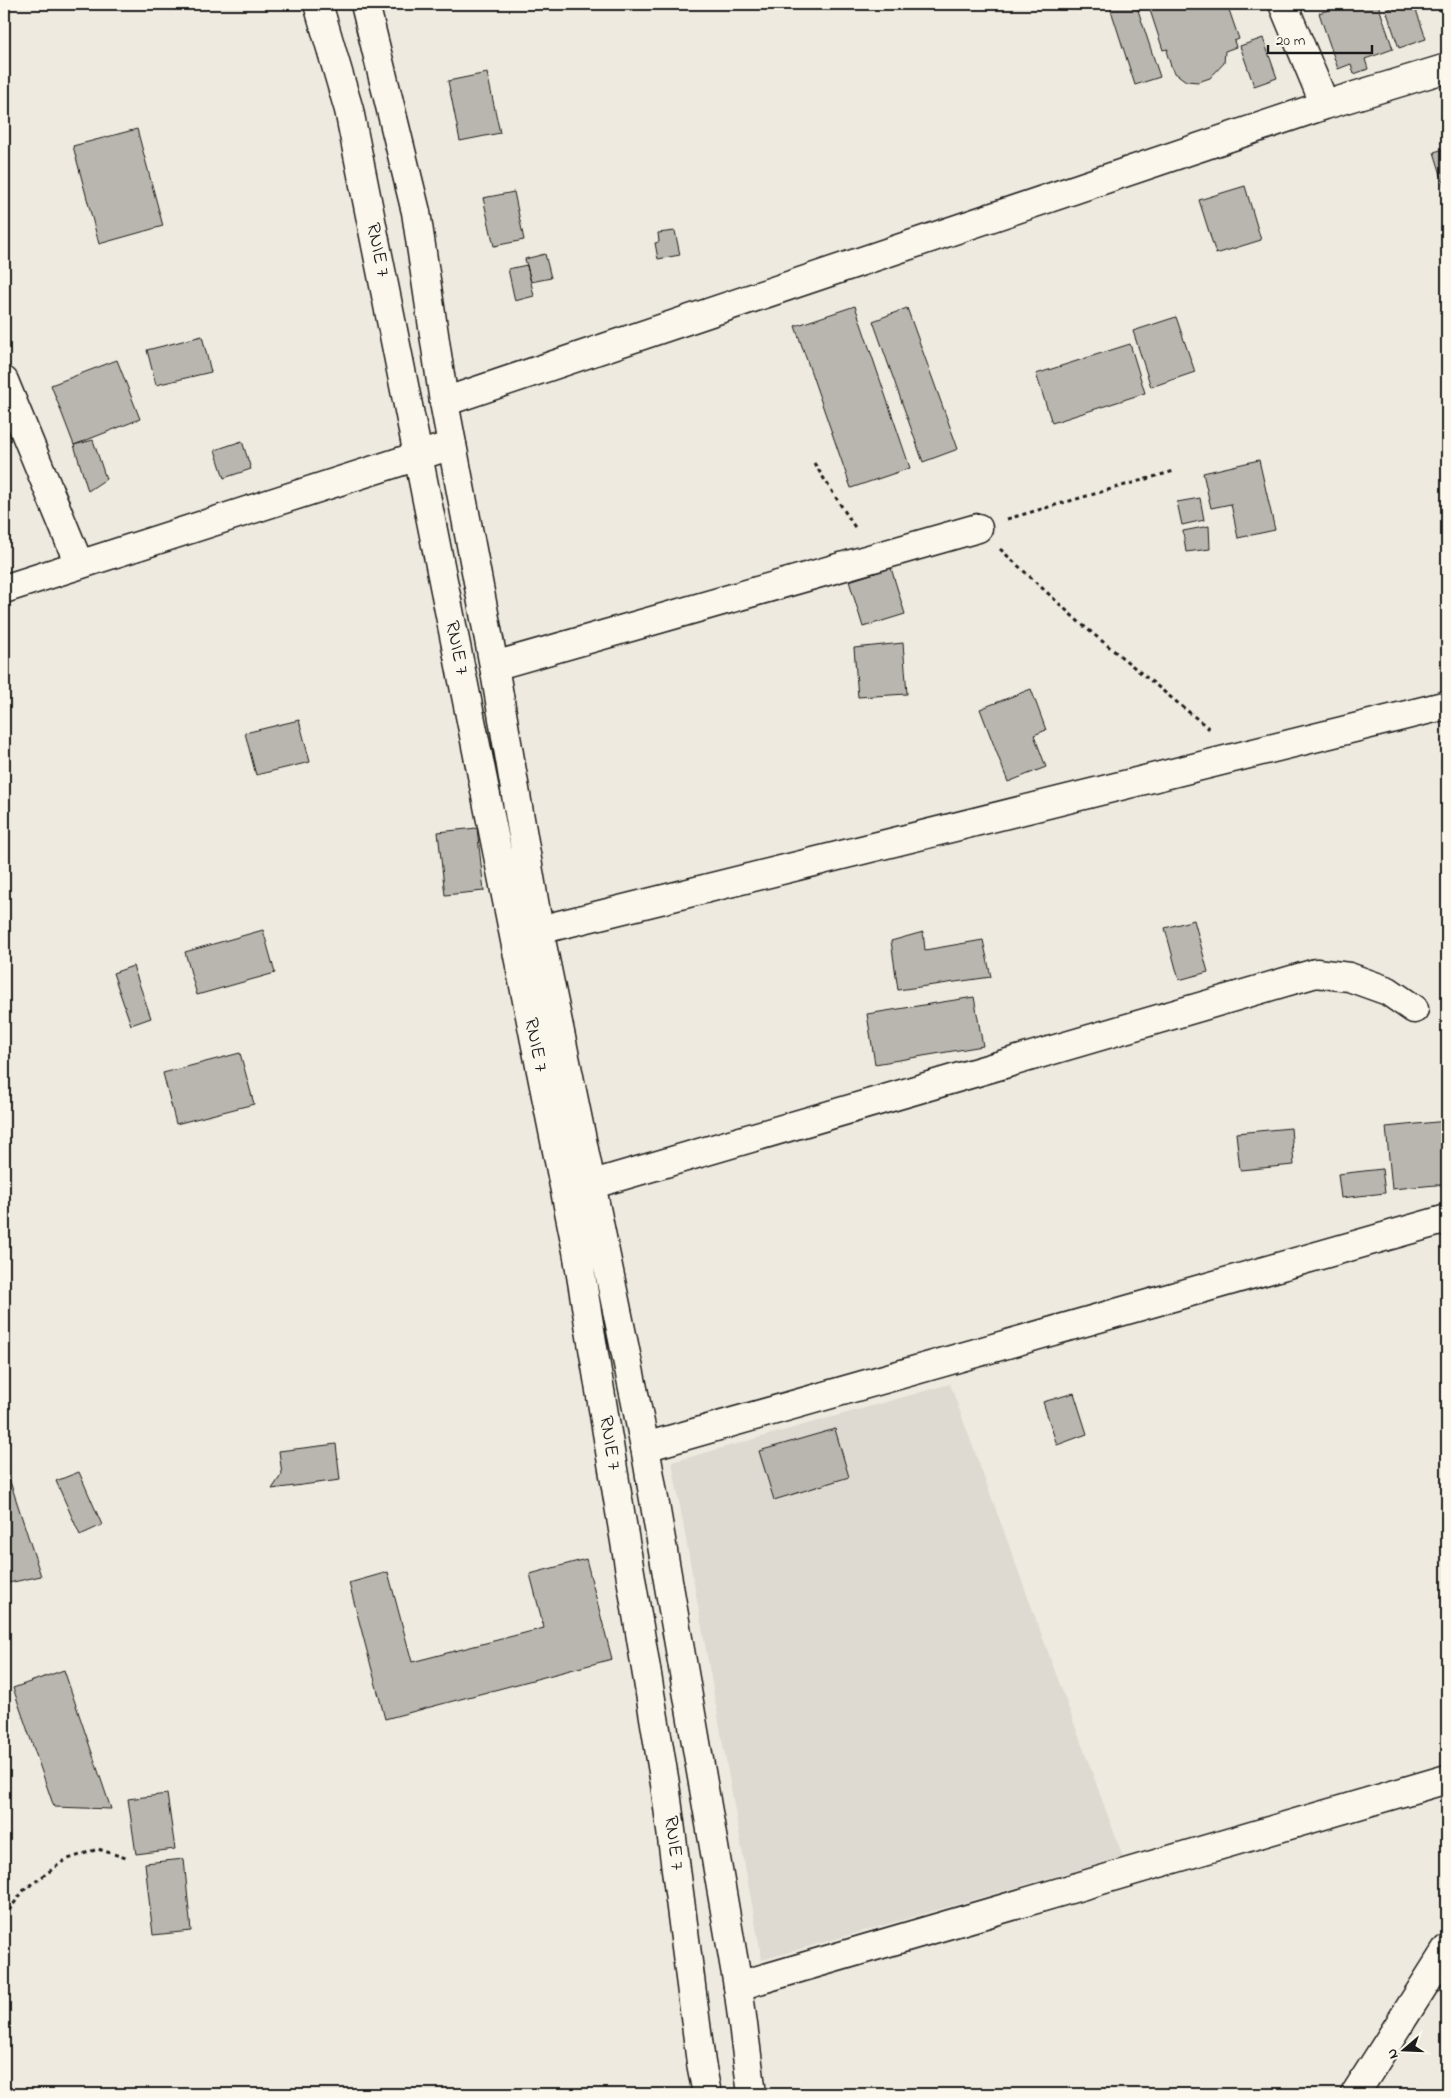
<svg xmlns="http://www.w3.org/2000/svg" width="1451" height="2098" font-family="'Indie Flower',sans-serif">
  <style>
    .built { fill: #dedad1 }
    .building { fill: #b9b6af; stroke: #1c1c1c }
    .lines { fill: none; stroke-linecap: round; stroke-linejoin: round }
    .street-casing { stroke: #1c1c1c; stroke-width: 31 }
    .primary-casing { stroke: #1c1c1c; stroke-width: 31 }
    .path { stroke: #1c1c1c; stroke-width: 3; stroke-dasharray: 4 4; stroke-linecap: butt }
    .street { stroke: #fbf7ec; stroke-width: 28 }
    .primary { stroke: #fbf7ec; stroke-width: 28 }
    .labels { text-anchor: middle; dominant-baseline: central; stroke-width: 4; stroke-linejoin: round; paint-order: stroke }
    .street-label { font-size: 20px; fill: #1c1c1c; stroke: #fbf7ec }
  </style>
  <rect width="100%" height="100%" fill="#eeeadf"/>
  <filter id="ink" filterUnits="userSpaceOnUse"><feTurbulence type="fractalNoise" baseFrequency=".02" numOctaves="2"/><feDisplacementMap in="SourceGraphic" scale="10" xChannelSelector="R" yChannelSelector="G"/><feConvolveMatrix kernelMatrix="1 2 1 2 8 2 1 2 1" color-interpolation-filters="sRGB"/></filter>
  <g filter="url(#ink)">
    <path class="built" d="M 950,1384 L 1123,1857 L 762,1960 L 672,1462 Z"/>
    <path class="building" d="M 1109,4 L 1136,4 L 1160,77 L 1135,85 Z
      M 1148,4 L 1227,4 L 1239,39 L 1234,41 L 1236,47 L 1225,51 L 1224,63 L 1210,78 L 1198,82 L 1186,81 L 1175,73 L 1171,66 L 1167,54 L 1168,49 L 1163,50 Z
      M 1346,4 L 1378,4 L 1393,49 L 1365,59 L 1368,69 L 1354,74 L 1351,64 L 1338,69 L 1319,13 Z
      M 1403,4 L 1414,4 L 1426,39 L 1399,48 L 1386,10 Z
      M 1263,38 L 1277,78 L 1254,86 L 1240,46 Z
      M 487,73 L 500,133 L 460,141 L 448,81 Z
      M 137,129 L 163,226 L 99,244 L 73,146 Z
      M 1447,148 L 1447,194 L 1434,152 Z
      M 1245,186 L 1261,240 L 1216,254 L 1199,200 Z
      M 514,192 L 524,240 L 494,246 L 483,198 Z
      M 675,231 L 680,255 L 658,259 L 655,243 L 659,242 L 658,233 Z
      M 545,254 L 551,278 L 531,282 L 525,259 Z
      M 527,265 L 534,296 L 515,301 L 508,269 Z
      M 855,306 L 910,468 L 851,488 L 795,326 Z
      M 907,308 L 958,449 L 923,462 L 873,321 Z
      M 1176,317 L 1195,372 L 1151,387 L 1133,331 Z
      M 202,336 L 211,372 L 156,385 L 147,350 Z
      M 1130,344 L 1145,393 L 1052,423 L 1036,374 Z
      M 117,360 L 140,419 L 74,445 L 51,385 Z
      M 93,440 L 106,479 L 88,491 L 74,445 Z
      M 242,441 L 251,469 L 224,478 L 215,450 Z
      M 1259,460 L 1275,530 L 1238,538 L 1231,504 L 1211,508 L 1203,473 Z
      M 1200,498 L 1204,520 L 1182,525 L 1177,502 Z
      M 1209,526 L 1210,549 L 1186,552 L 1183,531 Z
      M 891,568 L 905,614 L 863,627 L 849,581 Z
      M 903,643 L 907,694 L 858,697 L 854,648 Z
      M 1031,689 L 1046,730 L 1034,735 L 1046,767 L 1008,782 L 980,709 Z
      M 299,720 L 310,762 L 256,775 L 245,733 Z
      M 477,828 L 484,891 L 445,895 L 438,832 Z
      M 1194,920 L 1208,972 L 1179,980 L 1165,928 Z
      M 263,930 L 275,973 L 197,995 L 185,952 Z
      M 923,932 L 925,950 L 983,940 L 991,977 L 898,990 L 891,941 Z
      M 133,966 L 151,1018 L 131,1025 L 113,973 Z
      M 974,997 L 983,1046 L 875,1064 L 867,1014 Z
      M 240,1053 L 254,1104 L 176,1124 L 163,1073 Z
      M 1447,1121 L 1447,1184 L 1392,1189 L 1386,1127 Z
      M 1291,1128 L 1294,1165 L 1240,1170 L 1236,1133 Z
      M 1382,1169 L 1385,1193 L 1341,1198 L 1338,1174 Z
      M 1074,1393 L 1087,1434 L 1057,1445 L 1043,1402 Z
      M 835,1429 L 849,1477 L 774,1500 L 759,1451 Z
      M 336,1444 L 340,1480 L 272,1489 L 282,1474 L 279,1451 Z
      M 4,1463 L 41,1576 L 4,1584 Z
      M 79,1472 L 102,1525 L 80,1535 L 56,1481 Z
      M 586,1559 L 612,1659 L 385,1719 L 349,1583 L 388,1572 L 412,1662 L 544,1628 L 530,1574 Z
      M 64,1670 L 111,1809 L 54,1807 L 13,1688 Z
      M 167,1794 L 175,1849 L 136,1854 L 128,1799 Z
      M 184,1859 L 191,1931 L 153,1935 L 145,1863 Z"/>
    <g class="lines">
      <g class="street-casing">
        <path id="street" d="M 1283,4 L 1325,105
          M 4,381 L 79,564
          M 444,402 L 1325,105 L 1447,68
          M 4,589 L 452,445
          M 494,666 L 978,528
          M 539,930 L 1447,705
          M 590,1185 L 1316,973 L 1349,977 L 1388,991 L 1414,1009
          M 645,1447 L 1447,1219
          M 738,1986 L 1447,1779"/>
      </g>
      <g class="primary-casing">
        <path id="primary" d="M 318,4 L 349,110 L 577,1251 L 665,1784 L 701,2063 L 707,2094
          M 365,4 L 416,212 L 444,402 L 494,666 L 539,930 L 645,1447 L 738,1986 L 752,2094
          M 1355,2094 L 1447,1949"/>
      </g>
      <path class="path" d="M 814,463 L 856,529
        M 1007,519 L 1174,471
        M 1000,549 L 1080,623 L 1212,731
        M 4,1917 L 24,1890 L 65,1860 L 98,1849 L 129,1859"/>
      <use href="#street" class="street"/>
      <use href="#primary" class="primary"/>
    </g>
  </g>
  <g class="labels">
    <g class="street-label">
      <text transform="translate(377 250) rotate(79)">RNIE 7</text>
      <text transform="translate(456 648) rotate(79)">RNIE 7</text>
      <text transform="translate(535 1045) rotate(79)">RNIE 7</text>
      <text transform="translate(609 1443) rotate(81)">RNIE 7</text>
      <text transform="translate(673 1843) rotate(83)">RNIE 7</text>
    </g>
  </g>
  <rect width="1451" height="2098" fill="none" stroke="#fbf7ec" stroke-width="20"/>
  <rect x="10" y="10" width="1431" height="2078" fill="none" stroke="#1c1c1c" stroke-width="2" filter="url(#ink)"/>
  <g transform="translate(1404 2050) rotate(251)" stroke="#fbf7ec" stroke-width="4" paint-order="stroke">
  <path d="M0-4L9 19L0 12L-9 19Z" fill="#1c1c1c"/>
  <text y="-8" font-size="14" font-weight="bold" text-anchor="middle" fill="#1c1c1c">N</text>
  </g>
  <path d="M1268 45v8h104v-8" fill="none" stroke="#1c1c1c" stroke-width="2.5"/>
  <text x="1276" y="45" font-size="15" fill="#1c1c1c" stroke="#fbf7ec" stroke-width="4" paint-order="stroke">20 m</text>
</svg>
